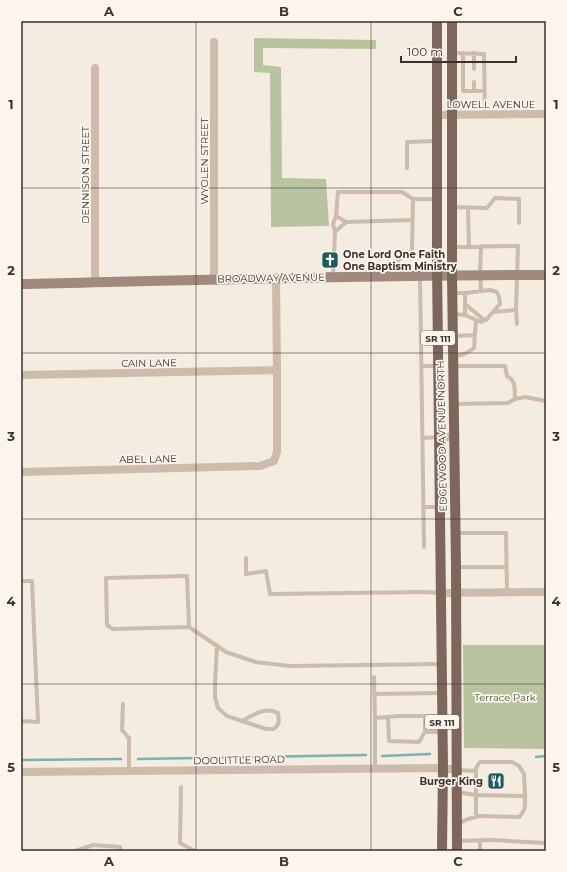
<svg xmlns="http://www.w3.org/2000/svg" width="567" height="872" font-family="Montserrat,sans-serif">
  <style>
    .green { fill: #b8c4a0 }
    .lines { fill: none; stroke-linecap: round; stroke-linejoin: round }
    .stream { stroke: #7fb0b2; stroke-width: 2.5 }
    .lane { stroke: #cdbbac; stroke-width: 4 }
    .street { stroke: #cdbbac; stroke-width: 8 }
    .secondary { stroke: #a18a7d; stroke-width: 10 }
    .primary { stroke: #7d675c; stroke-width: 10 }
    .grid { fill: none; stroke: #3b302b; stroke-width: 1; stroke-opacity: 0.55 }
    .labels { text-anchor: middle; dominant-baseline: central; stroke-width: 3.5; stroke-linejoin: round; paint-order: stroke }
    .shield { fill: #fbf5ee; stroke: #756b66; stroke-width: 1 }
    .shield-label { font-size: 9px; font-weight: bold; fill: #3b302b }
    .street-label { font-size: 10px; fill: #3b302b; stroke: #fbf5ee }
    .poi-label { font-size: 10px; font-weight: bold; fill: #3b302b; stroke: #fbf5ee; text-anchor: start }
    .park-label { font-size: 10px; fill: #4a5a2e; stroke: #fbf5ee }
    .neatline { fill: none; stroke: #3b302b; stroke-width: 1.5 }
    .grid-label { font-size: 13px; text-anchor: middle; font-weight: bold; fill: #3b302b }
  </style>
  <rect width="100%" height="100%" fill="#f4ebe1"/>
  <path class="green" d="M 254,38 L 376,40 L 376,49 L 263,48 L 263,65 L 281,67 L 282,178 L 326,179 L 329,226 L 271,227 L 270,73 L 254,72 Z
    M 463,645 L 546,645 L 546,749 L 464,748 Z"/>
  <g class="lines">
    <path class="stream" d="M 382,756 L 430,754
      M 536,757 L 546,756
      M 138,759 L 366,755
      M 21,760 L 121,759"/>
    <path class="lane" d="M 453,53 L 484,54 L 485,114
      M 463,53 L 463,91 L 484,91
      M 474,53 L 474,69
      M 474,91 L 474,82
      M 407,168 L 407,142 L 436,141
      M 452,207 L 487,208 L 495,198 L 519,199 L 519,223
      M 468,207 L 469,247
      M 336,216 L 346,222 L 413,220
      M 335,232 L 346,222
      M 481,246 L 480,275 L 481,290
      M 452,247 L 518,246 L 516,310 L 493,312
      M 397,275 L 398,260 L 412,251 L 413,199 L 436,199
      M 420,276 L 424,547
      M 333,277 L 335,232 L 333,224 L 336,216 L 338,192 L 402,192 L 413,199
      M 453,293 L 465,293 L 465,315
      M 465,293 L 490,290 L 497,292 L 499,297 L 500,304 L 486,320 L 481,322 L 476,320
      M 465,304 L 483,319 L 486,320
      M 516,310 L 517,324
      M 453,314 L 465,315 L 476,320 L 474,348 C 466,354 463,355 453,356
      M 453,336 L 475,335
      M 421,366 L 437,366
      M 515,399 L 525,397 L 546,401
      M 454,404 L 508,403 L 515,399 C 514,388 517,382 507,376 L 505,366 L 454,366
      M 423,438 L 438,437
      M 424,507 L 439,507
      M 456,533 L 506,533 L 507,592
      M 246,558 L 246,574 L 266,571 L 270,594 L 425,592 L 440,593
      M 456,567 L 506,567
      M 21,581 L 32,581 L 38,722 L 21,721
      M 189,627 L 187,576 L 106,578 L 107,625 L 113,629 L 189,627 L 226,652 L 256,662 L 289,666 L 441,664
      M 217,645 L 215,684 L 215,697 L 218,708 L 227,716 L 242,721 C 253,715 266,706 278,713 C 279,721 280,724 274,729 L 266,729 L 242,721
      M 374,677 L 375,718
      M 374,694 L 442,693
      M 123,704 L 122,730 L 129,738 L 129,771
      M 388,717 L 389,741 L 419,742 L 425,732 L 442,732
      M 425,732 L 425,716
      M 375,768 L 375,718 L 399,716 L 442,716
      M 458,770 L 476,771
      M 181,787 L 180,843 L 195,851
      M 457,792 L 476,795 L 476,768 L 480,762 L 512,762 L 519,766 L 524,774 L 525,796
      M 457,824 L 468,819 L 479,816 L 519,817 C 526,810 525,806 525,796 L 476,795 L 476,817
      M 480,840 L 480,851
      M 457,841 L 492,840 L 546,843
      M 75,851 L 93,845 L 120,847 L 120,851"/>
    <path class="street" d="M 214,42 L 214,280
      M 95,68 L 95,283
      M 437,115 L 546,114
      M 21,375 L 277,370
      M 439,437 L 454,437
      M 21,472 L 260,466 L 274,461 L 277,452 L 277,370 L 276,278
      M 441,593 L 546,592
      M 21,772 L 443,768 L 457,770"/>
    <path class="secondary" d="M 21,284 C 196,280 371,275 546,275"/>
    <path class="primary" d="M 437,21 L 437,267 L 443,768 L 442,851
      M 452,21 L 452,275 L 456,567 L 457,851"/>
  </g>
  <path class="grid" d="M 196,21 L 196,851M 371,21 L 371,851M 21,188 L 546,188M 21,353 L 546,353M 21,519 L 546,519M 21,684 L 546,684"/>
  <defs>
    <g id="church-square" transform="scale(0.9)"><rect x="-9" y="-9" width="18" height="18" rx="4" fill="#1f5a5e" stroke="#fbf5ee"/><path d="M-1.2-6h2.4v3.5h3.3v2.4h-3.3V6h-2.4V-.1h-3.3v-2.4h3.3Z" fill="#fff"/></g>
    <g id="restaurant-square" transform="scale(0.9)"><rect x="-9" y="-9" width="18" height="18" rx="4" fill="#1f5a5e" stroke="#fbf5ee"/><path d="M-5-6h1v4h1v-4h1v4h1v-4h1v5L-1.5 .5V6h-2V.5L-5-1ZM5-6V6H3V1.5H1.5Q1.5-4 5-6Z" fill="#fff"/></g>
  </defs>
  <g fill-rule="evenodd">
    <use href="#church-square" x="330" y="260"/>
    <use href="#restaurant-square" x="496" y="781"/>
  </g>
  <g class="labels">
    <g class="shield">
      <rect x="421" y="331" width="34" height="14" rx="3"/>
      <rect x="425" y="715" width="34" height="14" rx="3"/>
    </g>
    <g class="shield-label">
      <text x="438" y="338">SR 111</text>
      <text x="442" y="722">SR 111</text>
    </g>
    <g class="street-label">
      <text x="491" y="104">LOWELL AVENUE</text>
      <text transform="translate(204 161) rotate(-90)">WYOLEN STREET</text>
      <text transform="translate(85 175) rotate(-90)">DENNISON STREET</text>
      <text transform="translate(271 278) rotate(-1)">BROADWAY AVENUE</text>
      <text transform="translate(149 363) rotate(-1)">CAIN LANE</text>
      <text transform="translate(442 436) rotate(-91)">EDGEWOOD AVENUE NORTH</text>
      <text transform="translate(148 459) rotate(-1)">ABEL LANE</text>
      <text transform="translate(239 760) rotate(-1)">DOOLITTLE ROAD</text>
    </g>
    <g class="poi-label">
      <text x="343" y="254">One Lord One Faith<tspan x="343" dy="12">One Baptism Ministry</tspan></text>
      <text x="483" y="781" text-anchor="end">Burger King</text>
    </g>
    <g class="park-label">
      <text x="505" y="697">Terrace Park</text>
    </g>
  </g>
  <rect width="567" height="872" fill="none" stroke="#fbf5ee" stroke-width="44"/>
  <path d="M401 56v6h115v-6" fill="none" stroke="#3b302b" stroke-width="2"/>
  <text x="407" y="56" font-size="12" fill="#3b302b" stroke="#fbf5ee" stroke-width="3" paint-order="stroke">100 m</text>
  <rect x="22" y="22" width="523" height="828" class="neatline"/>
  <g class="grid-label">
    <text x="109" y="16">A</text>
    <text x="284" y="16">B</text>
    <text x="458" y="16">C</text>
    <text x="11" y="109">1</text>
    <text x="556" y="109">1</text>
    <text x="11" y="275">2</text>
    <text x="556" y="275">2</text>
    <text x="11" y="441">3</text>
    <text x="556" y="441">3</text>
    <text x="11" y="606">4</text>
    <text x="556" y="606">4</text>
    <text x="11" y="772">5</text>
    <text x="556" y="772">5</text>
    <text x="109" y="866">A</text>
    <text x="284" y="866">B</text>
    <text x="458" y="866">C</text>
  </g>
</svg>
